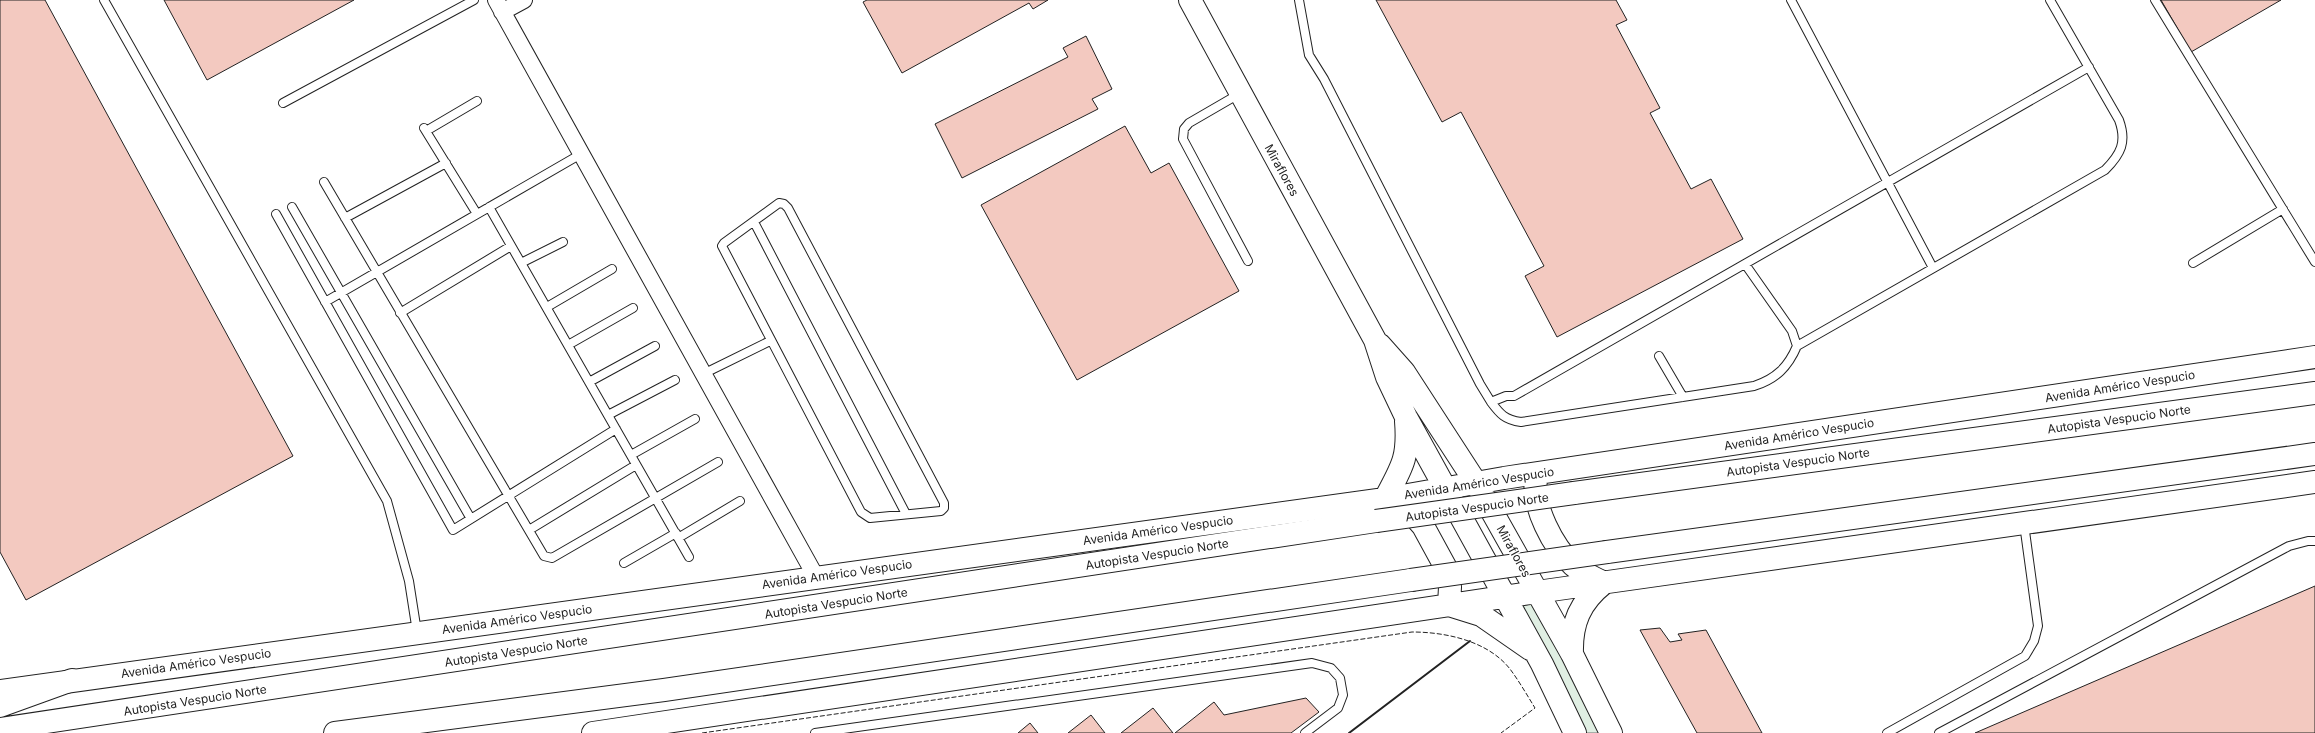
<svg xmlns="http://www.w3.org/2000/svg" width="2315" height="733" font-family="Inter,sans-serif">
  <style>
    .green { fill: #e0efe3; stroke: #6f6f6f }
    .building { fill: #f3c9c0; stroke: #222 }
    .lines { fill: none; stroke-linecap: round; stroke-linejoin: round }
    .lane-casing { stroke: #222; stroke-width: 10 }
    .street-casing { stroke: #222; stroke-width: 18 }
    .secondary-casing { stroke: #222; stroke-width: 24 }
    .highway-casing { stroke: #222; stroke-width: 24 }
    .lane { stroke: #fff; stroke-width: 8 }
    .street { stroke: #fff; stroke-width: 16 }
    .secondary { stroke: #fff; stroke-width: 22 }
    .highway { stroke: #fff; stroke-width: 22 }
    .highway-bridge-casing { stroke: #222; stroke-width: 24; stroke-linecap: butt }
    .highway-bridge { stroke: #fff; stroke-width: 22 }
    .fence { stroke: #222; stroke-width: 1; stroke-dasharray: 5 2; stroke-linecap: butt }
    .wall { stroke: #222; stroke-width: 2 }
    .labels { text-anchor: middle; dominant-baseline: central; stroke-width: 3; stroke-linejoin: round; paint-order: stroke }
    .street-label { font-size: 12px; fill: #222; stroke: #fff }
  </style>
  <rect width="100%" height="100%" fill="#fff"/>
  <path class="green" d="M 1535,603 L 1606,733 L 1585,733 L 1517,607 Z"/>
  <path class="building" d="M 0,0 L 45,0 L 293,456 L 26,600 L 0,552 Z
    M 164,0 L 354,0 L 207,80 Z
    M 867,0 L 1048,0 L 1033,9 L 1029,3 L 902,73 L 863,2 Z
    M 1376,0 L 1616,0 L 1627,20 L 1616,25 L 1660,108 L 1650,113 L 1691,189 L 1711,179 L 1743,239 L 1557,337 L 1525,276 L 1544,266 L 1461,112 L 1442,122 Z
    M 2161,0 L 2281,0 L 2191,52 Z
    M 1086,36 L 1112,89 L 1092,99 L 1098,109 L 962,178 L 935,124 L 1068,57 L 1063,48 Z
    M 1125,126 L 1151,173 L 1169,163 L 1239,291 L 1077,380 L 981,205 Z
    M 2315,586 L 2315,733 L 1975,733 Z
    M 1660,628 L 1670,642 L 1682,640 L 1678,634 L 1706,630 L 1762,733 L 1697,733 L 1640,630 Z
    M 1306,698 L 1319,712 L 1291,733 L 1175,733 L 1214,702 L 1224,715 Z
    M 1153,708 L 1173,733 L 1121,733 Z
    M 1091,715 L 1105,733 L 1068,733 Z
    M 1030,723 L 1038,733 L 1018,733 Z"/>
  <g class="lines">
    <g class="lane-casing">
      <path id="lane" d="M 104,0 L 387,501 L 409,581 L 417,632
        M 1299,0 L 1309,55 L 1324,79 L 1480,384 L 1491,402 L 1506,396 L 1514,396 L 2089,67
        M 1791,0 L 1933,268
        M 2155,0 L 2315,262
        M 1239,94 L 1189,123 L 1184,129 L 1183,139 L 1248,261
        M 283,103 L 474,0
        M 424,128 L 477,214
        M 426,131 L 477,101
        M 324,182 L 544,556 L 552,558 L 718,462
        M 779,203 L 784,204 L 788,208 L 944,503 L 944,508 L 941,511 L 870,518 L 861,512 L 722,246 L 724,243 Z
        M 292,207 L 471,519
        M 489,207 L 689,557
        M 276,214 L 453,530 L 616,429
        M 345,218 L 446,163
        M 754,222 L 906,514
        M 521,263 L 563,242
        M 2193,263 L 2283,209
        M 1745,264 L 1792,331 L 1797,346
        M 325,302 L 581,154
        M 547,307 L 612,269
        M 400,313 L 511,246
        M 568,345 L 633,308
        M 1659,356 L 1683,397
        M 703,374 L 770,341
        M 589,382 L 655,346
        M 1491,402 C 1500,414 1505,420 1521,422 L 1754,386 C 1776,379 1788,367 1797,346 L 2105,170 C 2121,154 2127,142 2119,120 L 2050,0
        M 608,415 L 675,380
        M 631,455 L 695,419
        M 529,530 L 636,465
        M 678,538 L 740,501
        M 624,563 L 676,533
        M 815,733 L 1312,663 L 1331,668 L 1340,678 L 1343,695 L 1338,708 L 1305,733
        M 1887,733 L 2025,656 L 2034,641 L 2038,626 L 2024,524
        M 1939,733 L 2289,546 L 2308,541 L 2315,541"/>
    </g>
    <g class="street-casing">
      <path id="street" d="M 496,0 L 816,577
        M 502,12 L 524,0"/>
    </g>
    <g class="secondary-casing">
      <path id="secondary" d="M 1190,0 L 1375,340 L 1387,377 L 1406,417 L 1542,664 L 1575,733
        M 1380,345 L 1404,372 L 1476,483 L 1572,654 L 1611,733
        M 1406,421 C 1409,458 1402,467 1385,499 L 1408,509 L 1423,526 L 1447,570 L 1450,587 L 1449,605 L 1481,615 L 1530,649
        M 1536,480 C 1532,506 1553,547 1573,565 C 1582,573 1593,577 1604,583 C 1580,602 1571,623 1572,654
        M 0,691 L 1385,499 L 1504,478 L 2315,357
        M 593,733 L 1537,592 L 2315,482"/>
    </g>
    <g class="highway-casing">
      <path id="highway" d="M 1574,493 L 2315,393
        M 1607,552 L 2315,454
        M 0,706 L 72,680
        M 0,729 L 1376,521
        M 335,733 L 664,690 L 1411,580"/>
    </g>
    <use href="#lane" class="lane"/>
    <use href="#street" class="street"/>
    <use href="#secondary" class="secondary"/>
    <use href="#highway" class="highway"/>
    <g class="highway-bridge-casing">
      <path id="highway-bridge" d="M 1376,521 L 1574,493
        M 1411,580 L 1607,552"/>
    </g>
    <use href="#highway-bridge" class="highway-bridge"/>
    <path class="fence" d="M 702,733 L 1412,632 C 1446,632 1488,641 1510,669 C 1519,681 1527,695 1535,708 L 1501,733"/>
    <path class="wall" d="M 1349,733 L 1470,641"/>
  </g>
  <g class="labels">
    <g class="street-label">
      <text transform="translate(1282 170) rotate(61)">Miraflores</text>
      <text transform="translate(2120 386) rotate(-9)">Avenida Américo Vespucio</text>
      <text transform="translate(2119 419) rotate(-8)">Autopista Vespucio Norte</text>
      <text transform="translate(1799 434) rotate(-9)">Avenida Américo Vespucio</text>
      <text transform="translate(1798 462) rotate(-8)">Autopista Vespucio Norte</text>
      <text transform="translate(1479 483) rotate(-9)">Avenida Américo Vespucio</text>
      <text transform="translate(1477 507) rotate(-8)">Autopista Vespucio Norte</text>
      <text transform="translate(1158 530) rotate(-8)">Avenida Américo Vespucio</text>
      <text transform="translate(1514 551) rotate(61)">Miraflores</text>
      <text transform="translate(1157 554) rotate(-9)">Autopista Vespucio Norte</text>
      <text transform="translate(837 574) rotate(-8)">Avenida Américo Vespucio</text>
      <text transform="translate(836 603) rotate(-9)">Autopista Vespucio Norte</text>
      <text transform="translate(517 619) rotate(-8)">Avenida Américo Vespucio</text>
      <text transform="translate(516 651) rotate(-9)">Autopista Vespucio Norte</text>
      <text transform="translate(196 663) rotate(-8)">Avenida Américo Vespucio</text>
      <text transform="translate(195 700) rotate(-9)">Autopista Vespucio Norte</text>
    </g>
  </g>
</svg>
